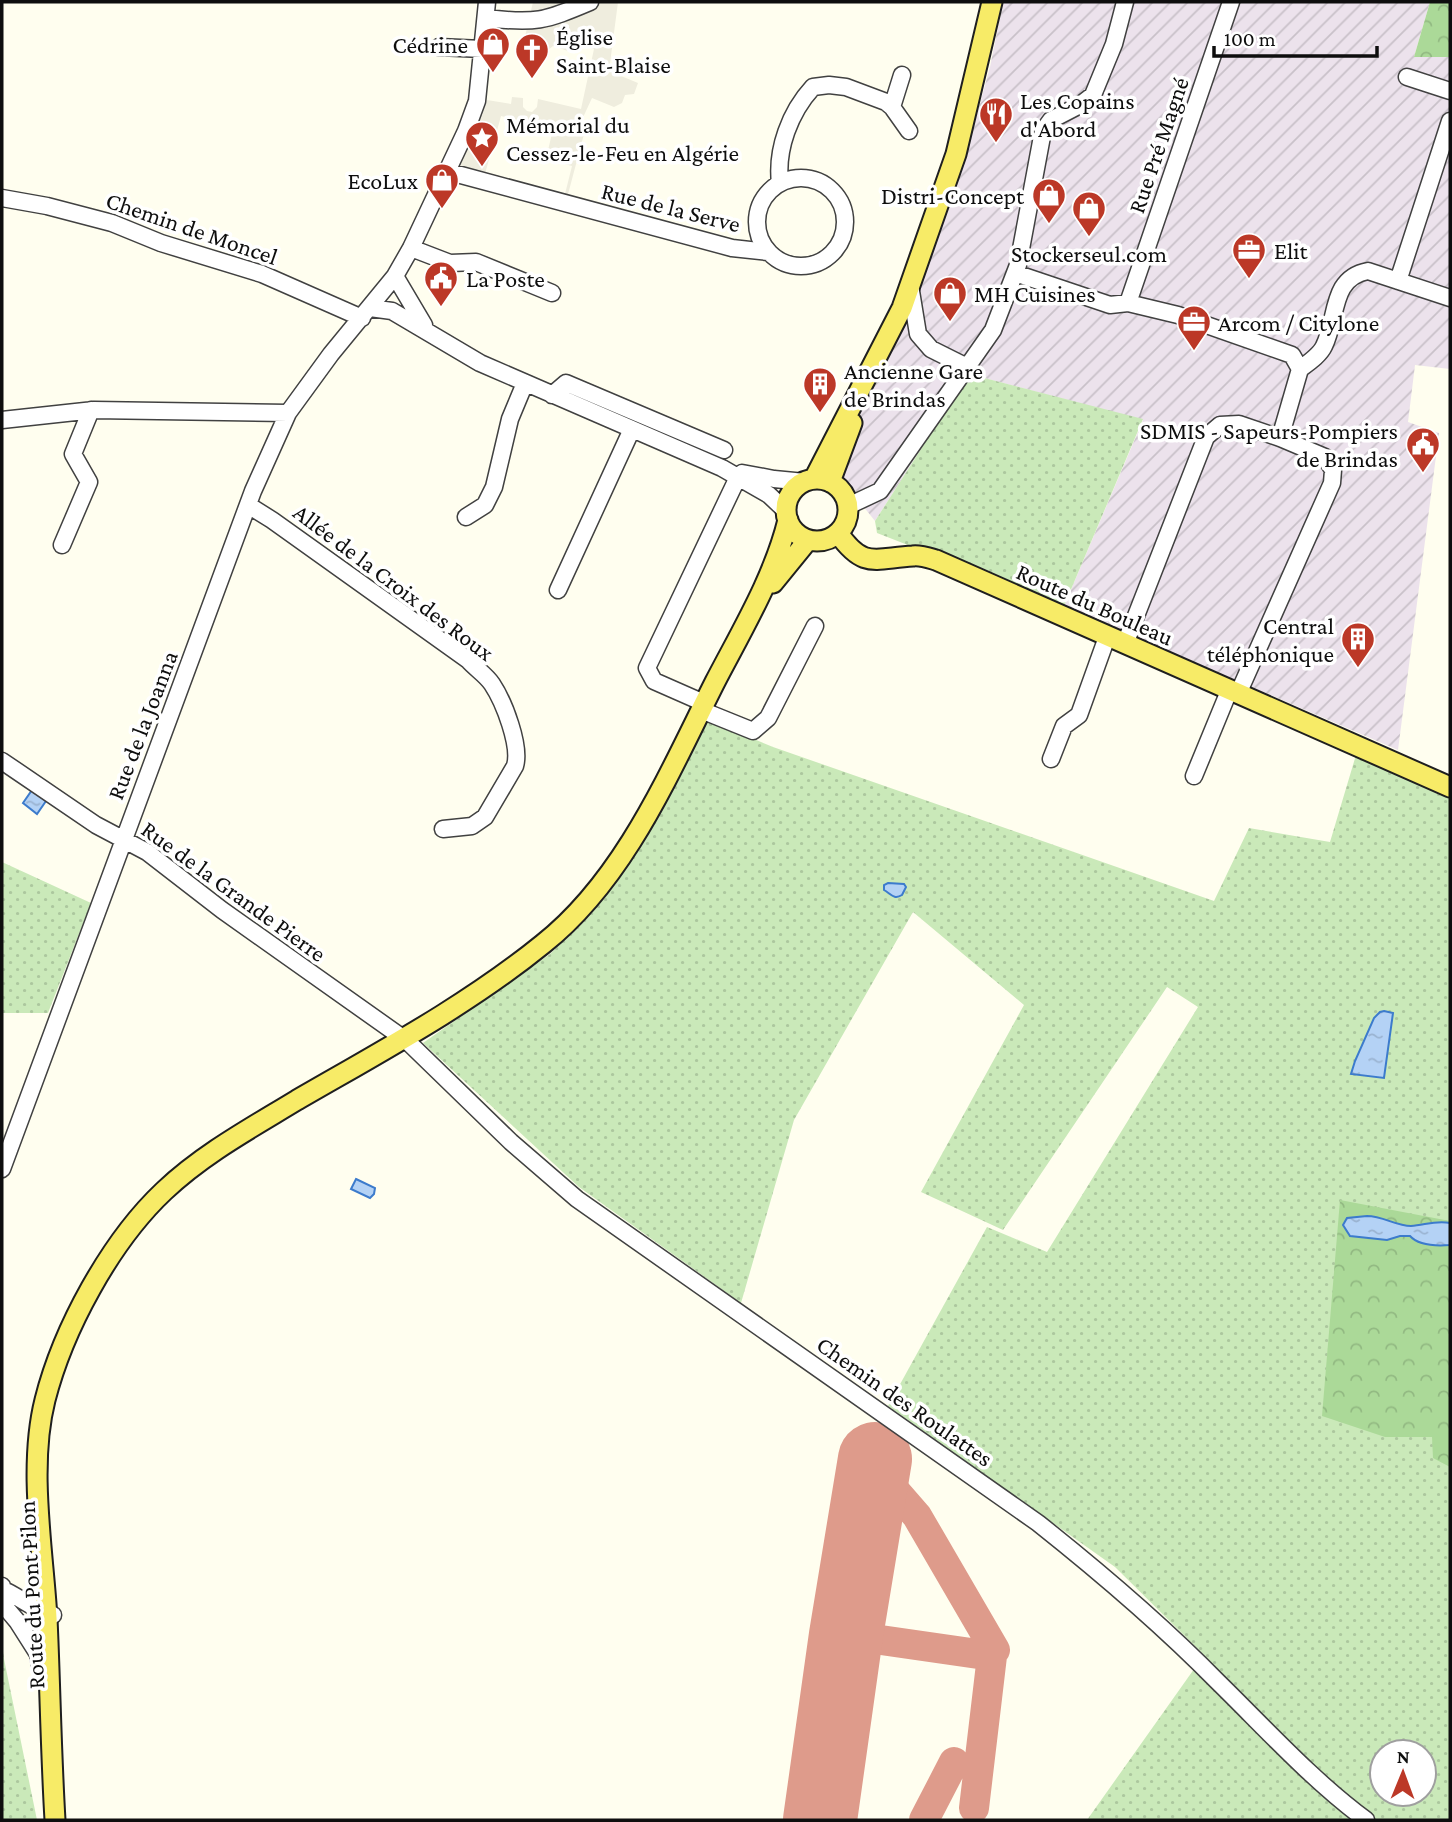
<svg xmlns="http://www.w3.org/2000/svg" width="1452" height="1822" font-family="'Crimson Pro',serif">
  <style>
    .industrial { fill: url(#industrial-furrows) }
    .grass { fill: url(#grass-dots); fill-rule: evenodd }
    .forest { fill: url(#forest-crowns) }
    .plaza { fill: #efedde }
    .water { fill: url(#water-ripples); stroke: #3c7bcc; stroke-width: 2 }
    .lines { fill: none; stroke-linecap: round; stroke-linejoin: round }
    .taxiway { stroke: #de9b8b; stroke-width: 30 }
    .runway { stroke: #de9b8b; stroke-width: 74 }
    .minor-casing { stroke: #414141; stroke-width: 19 }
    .major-casing { stroke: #1f1f1f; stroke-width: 23 }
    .minor { stroke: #fff; stroke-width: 16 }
    .major { stroke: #f7eb67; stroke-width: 19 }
    .labels { text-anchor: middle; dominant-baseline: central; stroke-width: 7; stroke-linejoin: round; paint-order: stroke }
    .poi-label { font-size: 24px; fill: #0e0e0e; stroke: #fff; text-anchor: start }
    .street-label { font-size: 24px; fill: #0e0e0e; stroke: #fff }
  </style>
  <defs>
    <pattern id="industrial-furrows" width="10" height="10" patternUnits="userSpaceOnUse" patternTransform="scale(1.75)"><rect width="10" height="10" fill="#ece2ec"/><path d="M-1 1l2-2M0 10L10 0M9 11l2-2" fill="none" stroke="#c9c1c9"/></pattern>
    <pattern id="grass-dots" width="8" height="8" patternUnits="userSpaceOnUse" patternTransform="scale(1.75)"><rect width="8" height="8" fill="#cae9b9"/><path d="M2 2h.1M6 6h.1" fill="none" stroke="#acc79e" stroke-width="1.8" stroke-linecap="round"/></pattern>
    <pattern id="forest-crowns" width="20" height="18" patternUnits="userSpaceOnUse" patternTransform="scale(1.75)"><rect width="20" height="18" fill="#abd998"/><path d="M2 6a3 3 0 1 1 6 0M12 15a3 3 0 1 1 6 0" fill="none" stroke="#92b982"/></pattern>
    <pattern id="water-ripples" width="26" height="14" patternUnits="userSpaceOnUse" patternTransform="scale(1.75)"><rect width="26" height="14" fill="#b4d2f5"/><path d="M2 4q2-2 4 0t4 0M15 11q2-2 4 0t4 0" fill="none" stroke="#9ab3d1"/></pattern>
  </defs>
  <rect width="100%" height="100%" fill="#fffeef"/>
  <path class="industrial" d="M 1003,2 L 1430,2 L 1414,57 L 1450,57 L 1450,369 L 1415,365 L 1408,422 L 1439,433 L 1398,750 L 1064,606 L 1143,420 L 969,374 L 875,521 L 839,476 L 867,394 L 917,299 L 965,158 L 990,67 Z"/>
  <path class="grass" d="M 969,374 L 1143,419 L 1064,606 L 877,533 L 875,521 Z
    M 706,719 L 773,747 L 1214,901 L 1249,828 L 1330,842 L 1356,755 L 1450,794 L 1450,1820 L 1087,1820 L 1204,1655 L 1115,1567 L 888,1406 L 987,1227 L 1047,1252 L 1198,1007 L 1167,987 L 1003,1230 L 921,1192 L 1024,1005 L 913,912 L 794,1120 L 741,1303 L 579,1187 L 423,1043 L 550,954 L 594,910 L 635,855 ZM 1382,1752 L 1424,1752 L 1424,1794 L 1382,1794 Z
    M 2,862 L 91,903 L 48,1013 L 2,1013 Z
    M 2,1644 L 4,1659 L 37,1820 L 2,1820 Z"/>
  <path class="forest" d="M 1430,2 L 1450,2 L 1450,57 L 1414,57 Z
    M 1340,1200 L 1450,1221 L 1450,1467 L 1433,1458 L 1432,1437 L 1385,1437 L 1322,1416 Z"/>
  <path class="plaza" d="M 533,2 L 618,2 L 609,71 L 638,83 L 634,94 L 625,95 L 622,103 L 614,107 L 592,98 L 579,126 L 582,127 L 581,133 L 584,134 L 567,198 L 564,198 L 572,166 L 546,159 L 553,129 L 501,116 L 485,174 L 464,170 L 459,164 L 482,116 L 487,100 L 511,104 L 512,97 L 523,98 L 523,107 L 527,111 L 532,112 L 537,107 L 538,99 L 581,109 L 594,49 L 581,45 L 568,51 L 553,46 L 542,55 L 521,54 Z"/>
  <path class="water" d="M 32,790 L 46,801 L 37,814 L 23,803 Z
    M 888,883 L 904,884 L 906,887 L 902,895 C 894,900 891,894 884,890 L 884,885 Z
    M 1384,1011 L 1393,1013 L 1384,1078 L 1351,1074 L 1355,1061 L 1374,1018 L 1380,1012 Z
    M 356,1179 L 375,1188 L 374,1194 L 370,1198 L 351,1189 Z
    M 1367,1216 C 1383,1216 1396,1226 1411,1226 C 1425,1225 1436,1220 1450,1223 L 1450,1245 C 1437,1246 1419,1246 1410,1236 L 1400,1236 L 1387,1240 L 1350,1236 L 1343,1225 L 1347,1218 Z"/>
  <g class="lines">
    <path class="taxiway" d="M 872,1474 L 897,1493 L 917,1516 L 995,1650
      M 846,1635 L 992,1656 L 974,1808
      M 924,1820 L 954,1762"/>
    <path class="runway" d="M 820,1820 L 846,1635 L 875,1459"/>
    <g class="minor-casing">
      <path id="minor" d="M 486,18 C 535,24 545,21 590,2
        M 439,47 L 482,49
        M 1407,77 L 1450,91
        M 892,107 L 902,75
        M 446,171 L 732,248 L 768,252
        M757 222a44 44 0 1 1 88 0a44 44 0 1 1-88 0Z
        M 780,183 C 776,149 790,112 813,87 L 829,85 L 846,87 L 886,102 L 892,107 L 909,131
        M 2,198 L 47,206 L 112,223 L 161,243 L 262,274 L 362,318
        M 411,248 L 450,263 L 476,262 L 552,293
        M 1015,273 L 1110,305 L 1128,303 L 1231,2
        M 395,276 L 424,325
        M 1398,281 L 1450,121
        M 910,285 L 918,334 L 931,349 L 967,367
        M 1128,303 L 1178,315 L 1292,355 L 1300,369 L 1280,438
        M 370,308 L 392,311 L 480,363 L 722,468 L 769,495 L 786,511
        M 1300,369 C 1308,363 1320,355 1324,346 C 1338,318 1330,278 1368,271 L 1450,298
        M 552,395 L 566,383 L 724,450
        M 2,420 L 94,410 L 288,413
        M 742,473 L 774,479 L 805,482
        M 248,505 L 272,520 L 468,660 C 475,668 486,675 492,684 C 504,702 521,746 515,766 L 485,817 L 472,826 L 443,829
        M 848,506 L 880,491 L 993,330 L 1018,265 L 1043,131 L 1051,120 L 1080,105 L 1093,95 L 1114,44 L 1125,2
        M 466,517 L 485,505 L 494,487 L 510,419 L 525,383
        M 62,545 L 89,482 L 73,454 L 91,410
        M 558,590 L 632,429
        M 1125,644 L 1206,437 L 1220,425 L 1239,424 L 1280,438 L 1325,457 L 1333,470 L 1332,483 L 1238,694
        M 704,703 L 654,681 L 647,668 L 738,477
        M 701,710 L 753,731 L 768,718 L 815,626
        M 1051,759 L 1064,726 L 1079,715 L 1107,637
        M 2,761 L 96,825 L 147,852 L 222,910 L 407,1041 L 511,1142 L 577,1199 L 1038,1523 C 1101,1573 1162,1625 1218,1682 C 1266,1729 1312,1780 1366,1820
        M 1194,776 L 1229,691
        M 2,1169 L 253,491 L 288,413 L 331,354 L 395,276 L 411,248 L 466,131 L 477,101 L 487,2
        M 2,1586 L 6,1608 L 17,1621 L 38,1654 L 43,1681
        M 2,1589 C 16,1595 43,1615 53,1615"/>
    </g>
    <g class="major-casing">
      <path id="major" d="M 814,479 L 902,308 L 956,154 L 992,2
        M786 510a31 31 0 1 1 62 0a31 31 0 1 1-62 0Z
        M 830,482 L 852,423
        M 838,533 C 864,570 875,558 913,556 C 920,555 929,558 936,560 L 1450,787
        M 773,583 L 808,540
        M 55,1820 C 51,1753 50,1685 47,1618 C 43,1550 28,1467 45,1400 C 63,1329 110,1242 164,1191 C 203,1154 251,1128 297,1100 C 380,1052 468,1005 543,944 C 625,879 669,773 715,682 C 742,630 774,577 788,520"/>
    </g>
    <use href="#minor" class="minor"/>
    <use href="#major" class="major"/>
  </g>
  <defs>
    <g id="shop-pin" transform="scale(1.75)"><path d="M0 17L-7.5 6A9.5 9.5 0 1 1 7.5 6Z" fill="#bc3827" stroke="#fff"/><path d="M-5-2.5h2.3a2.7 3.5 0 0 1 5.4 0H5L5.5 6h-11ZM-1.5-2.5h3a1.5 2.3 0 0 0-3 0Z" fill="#fff"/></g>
    <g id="church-pin" transform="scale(1.75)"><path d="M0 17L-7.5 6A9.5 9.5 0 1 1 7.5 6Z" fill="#bc3827" stroke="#fff"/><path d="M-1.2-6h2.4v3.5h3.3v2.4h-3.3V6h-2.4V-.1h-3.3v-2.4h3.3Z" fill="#fff"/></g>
    <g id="restaurant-pin" transform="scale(1.75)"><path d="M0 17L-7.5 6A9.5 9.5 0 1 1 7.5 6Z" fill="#bc3827" stroke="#fff"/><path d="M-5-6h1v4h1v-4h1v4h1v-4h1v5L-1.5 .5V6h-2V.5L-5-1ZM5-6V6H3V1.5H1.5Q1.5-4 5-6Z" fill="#fff"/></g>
    <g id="sight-pin" transform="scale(1.75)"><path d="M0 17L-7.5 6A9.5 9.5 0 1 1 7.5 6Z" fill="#bc3827" stroke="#fff"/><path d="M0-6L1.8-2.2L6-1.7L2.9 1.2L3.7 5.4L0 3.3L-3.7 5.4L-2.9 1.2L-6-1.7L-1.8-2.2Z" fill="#fff"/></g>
    <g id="office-pin" transform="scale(1.75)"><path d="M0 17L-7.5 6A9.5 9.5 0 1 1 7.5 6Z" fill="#bc3827" stroke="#fff"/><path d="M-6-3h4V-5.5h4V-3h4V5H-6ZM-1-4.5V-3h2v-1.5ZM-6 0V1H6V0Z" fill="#fff"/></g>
    <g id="civic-pin" transform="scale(1.75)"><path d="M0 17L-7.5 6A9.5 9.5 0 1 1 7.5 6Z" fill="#bc3827" stroke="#fff"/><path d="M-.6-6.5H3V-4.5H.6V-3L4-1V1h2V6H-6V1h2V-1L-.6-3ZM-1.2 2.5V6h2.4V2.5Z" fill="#fff"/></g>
    <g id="building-pin" transform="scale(1.75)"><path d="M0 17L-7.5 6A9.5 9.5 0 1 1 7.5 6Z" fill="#bc3827" stroke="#fff"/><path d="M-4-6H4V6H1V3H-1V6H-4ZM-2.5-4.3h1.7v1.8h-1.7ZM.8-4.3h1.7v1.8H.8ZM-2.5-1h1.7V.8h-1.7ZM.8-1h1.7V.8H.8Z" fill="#fff"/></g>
  </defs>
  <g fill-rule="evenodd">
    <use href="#shop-pin" x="493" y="44"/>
    <use href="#church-pin" x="532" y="50"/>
    <use href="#restaurant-pin" x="996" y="114"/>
    <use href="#sight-pin" x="482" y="138"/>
    <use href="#shop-pin" x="442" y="180"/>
    <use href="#shop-pin" x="1049" y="195"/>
    <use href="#shop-pin" x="1089" y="208"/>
    <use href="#office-pin" x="1249" y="250"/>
    <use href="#civic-pin" x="441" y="278"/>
    <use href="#shop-pin" x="950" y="293"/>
    <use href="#office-pin" x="1194" y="322"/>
    <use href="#building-pin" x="820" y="384"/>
    <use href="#civic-pin" x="1423" y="444"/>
    <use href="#building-pin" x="1358" y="639"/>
  </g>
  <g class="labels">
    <g class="poi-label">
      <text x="556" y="36">Église<tspan x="556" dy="28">Saint-Blaise</tspan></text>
      <text x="468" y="44" text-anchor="end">Cédrine</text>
      <text x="1020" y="100">Les Copains<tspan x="1020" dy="28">d'Abord</tspan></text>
      <text x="506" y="124">Mémorial du<tspan x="506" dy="28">Cessez-le-Feu en Algérie</tspan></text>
      <text x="418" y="180" text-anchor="end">EcoLux</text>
      <text x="1024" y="195" text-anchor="end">Distri-Concept</text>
      <text x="1274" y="250">Elit</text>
      <text x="1089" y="253" text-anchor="middle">Stockerseul.com</text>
      <text x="466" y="278">La Poste</text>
      <text x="974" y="293">MH Cuisines</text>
      <text x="1218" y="322">Arcom / Citylone</text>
      <text x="844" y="370">Ancienne Gare<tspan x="844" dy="28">de Brindas</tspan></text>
      <text x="1398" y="430" text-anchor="end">SDMIS - Sapeurs-Pompiers<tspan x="1398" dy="28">de Brindas</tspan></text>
      <text x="1334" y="625" text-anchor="end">Central<tspan x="1334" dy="28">téléphonique</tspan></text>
    </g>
    <g class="street-label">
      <text transform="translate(1158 145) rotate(-71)">Rue Pré Magné</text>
      <text transform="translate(671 207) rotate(14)">Rue de la Serve</text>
      <text transform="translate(192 228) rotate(19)">Chemin de Moncel</text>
      <text transform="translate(394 582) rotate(37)">Allée de la Croix des Roux</text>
      <text transform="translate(1095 604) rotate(24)">Route du Bouleau</text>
      <text transform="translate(142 725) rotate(-69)">Rue de la Joanna</text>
      <text transform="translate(234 891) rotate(36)">Rue de la Grande Pierre</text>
      <text transform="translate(905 1401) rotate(35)">Chemin des Roulattes</text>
      <text transform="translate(31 1595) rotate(-93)">Route du Pont Pilon</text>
    </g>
  </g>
  <rect width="1452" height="1822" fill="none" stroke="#0e0e0e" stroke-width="7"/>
  <g transform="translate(1403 1773) rotate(1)"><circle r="33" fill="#ffffff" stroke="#9f9f9f" stroke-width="2"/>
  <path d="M0-5L12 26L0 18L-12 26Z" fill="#bc3827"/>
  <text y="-10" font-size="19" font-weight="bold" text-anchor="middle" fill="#0e0e0e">N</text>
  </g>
  <path d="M1214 46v10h163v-10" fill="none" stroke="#0e0e0e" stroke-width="3.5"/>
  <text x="1224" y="46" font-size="21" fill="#0e0e0e" stroke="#ffffff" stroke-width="5" paint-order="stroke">100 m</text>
</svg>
